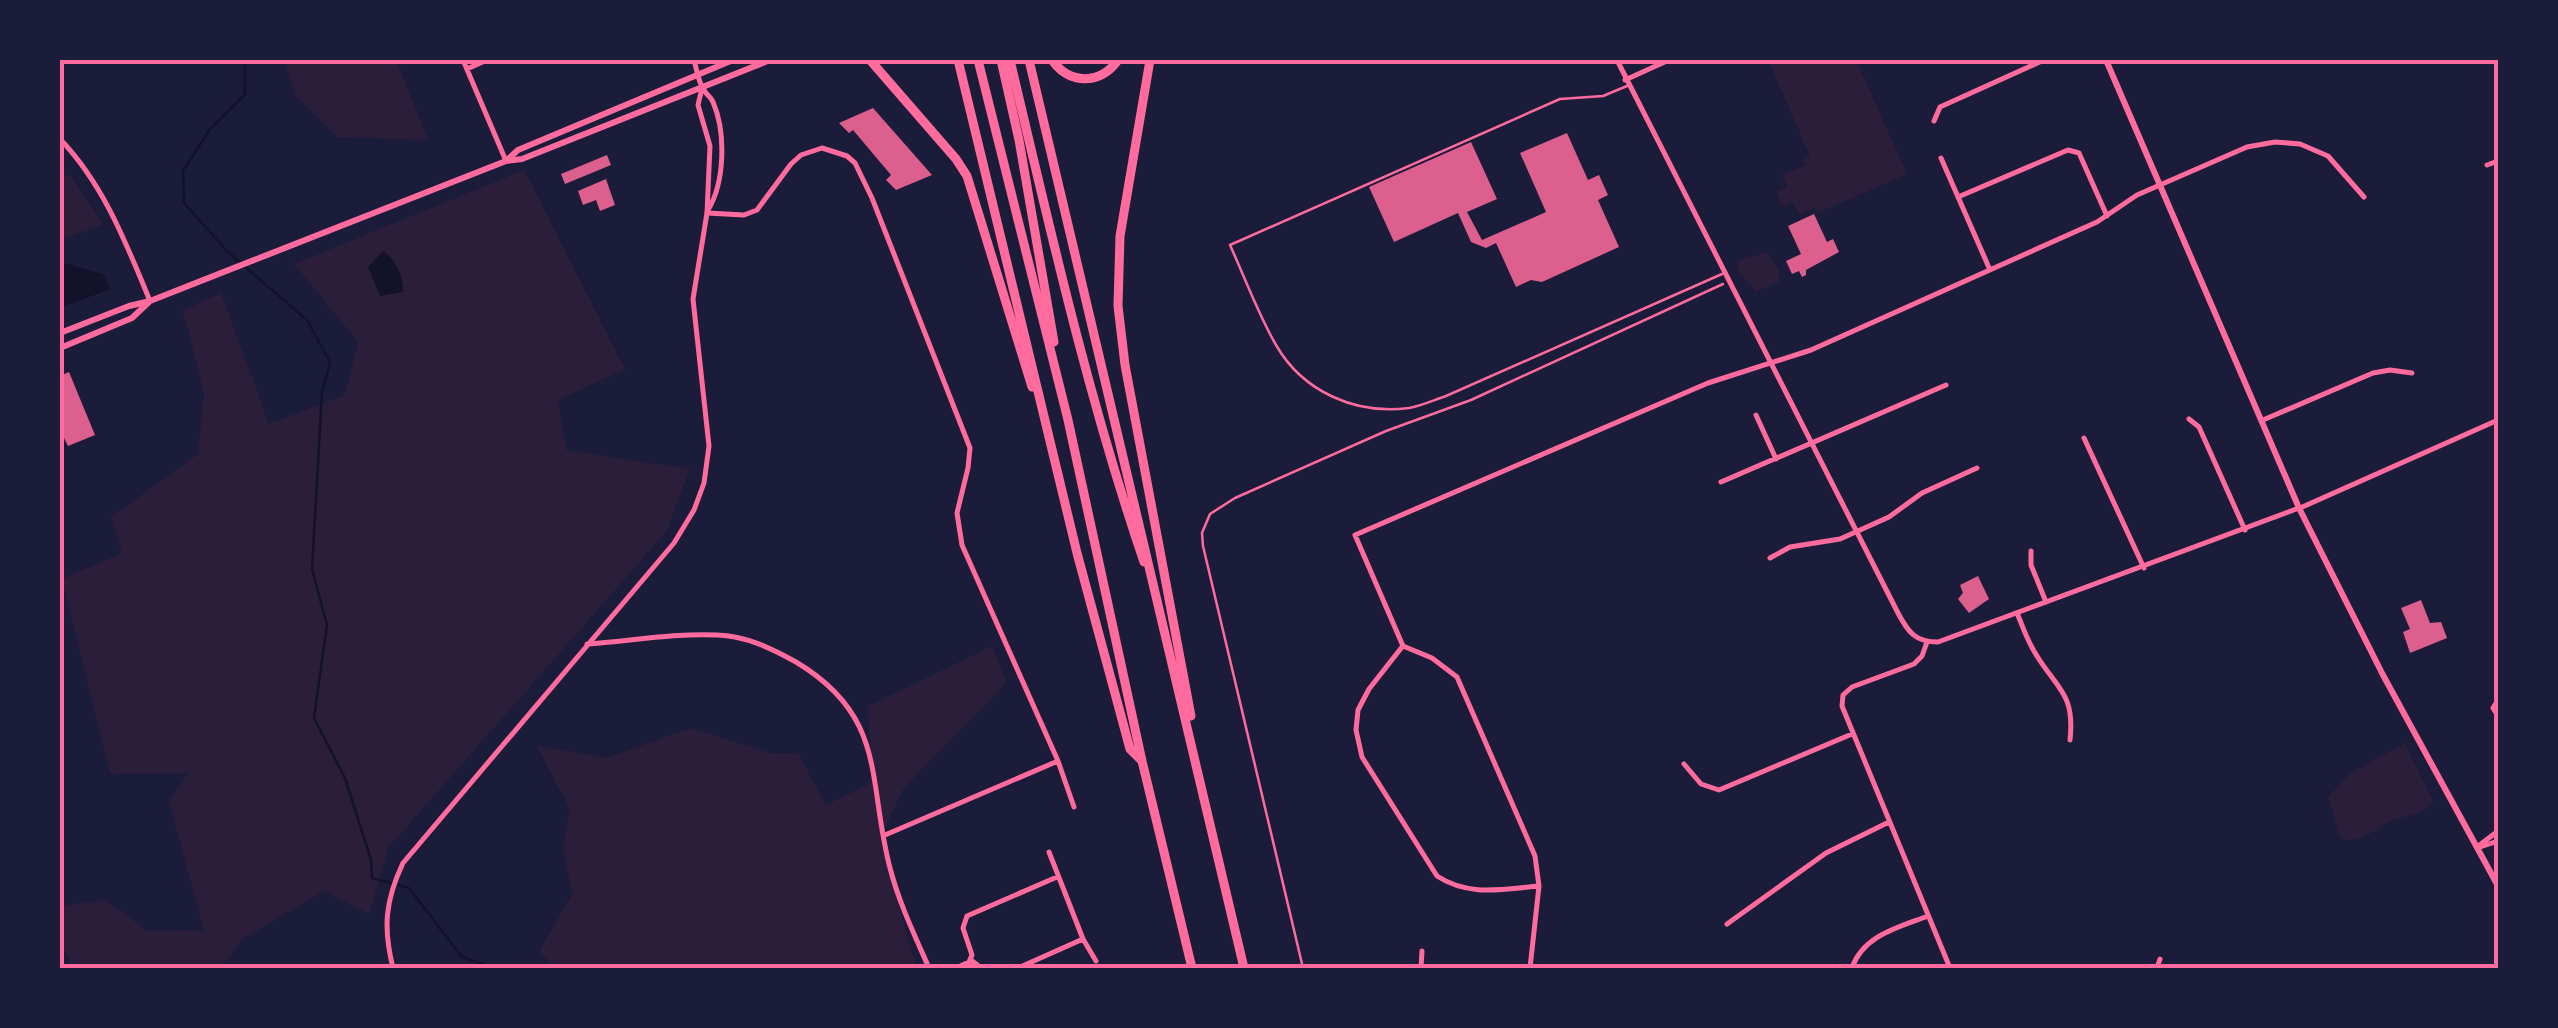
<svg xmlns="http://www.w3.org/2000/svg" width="2558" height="1028" font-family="Jost,sans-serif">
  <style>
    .green { fill: #2a1e3b }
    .water { fill: #12122b }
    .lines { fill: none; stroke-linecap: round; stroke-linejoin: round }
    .stream { stroke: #12122b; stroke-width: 2.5 }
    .building { fill: #dd5f8e }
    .path { stroke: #ff6b9d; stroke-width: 2.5 }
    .service { stroke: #ff6b9d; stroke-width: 2.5 }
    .minor { stroke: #ff6b9d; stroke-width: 5 }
    .tertiary { stroke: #ff6b9d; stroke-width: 5 }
    .secondary { stroke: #ff6b9d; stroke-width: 6 }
    .motorway { stroke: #ff6b9d; stroke-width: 9 }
    .neatline { fill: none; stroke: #ff6b9d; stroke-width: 4 }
  </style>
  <rect width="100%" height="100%" fill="#1b1b3a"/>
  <path class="green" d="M 285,60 L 396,60 L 428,140 L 337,137 L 295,96 Z
    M 1768,60 L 1856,60 L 1907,174 L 1818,213 L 1815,208 L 1799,215 L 1793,202 L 1782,206 L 1776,191 L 1787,187 L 1783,175 L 1805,165 L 1803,159 L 1810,156 Z
    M 524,170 L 625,369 L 558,400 L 566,450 L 690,469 L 666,532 L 389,847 L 369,914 L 324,891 L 241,940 L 221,968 L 73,968 L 60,940 L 60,906 L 105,900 L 148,931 L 204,930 L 169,802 L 188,773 L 110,774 L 62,579 L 122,553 L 111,517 L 198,454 L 204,393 L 183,311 L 221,293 L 269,424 L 345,395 L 358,342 L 294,264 Z
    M 71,175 L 103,225 L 60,240 L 60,179 Z
    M 1767,252 C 1773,264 1782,266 1779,282 L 1756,292 L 1740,274 L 1737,261 Z
    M 992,646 L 1007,682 L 903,789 L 880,839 L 916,968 L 556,968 L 539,952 L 572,894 L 563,847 L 570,809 L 536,745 L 606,758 L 691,728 L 770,753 L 798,753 L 826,805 L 871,783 L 868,706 Z
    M 2405,743 L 2433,801 C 2421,815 2412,815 2396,819 C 2375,826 2367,844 2341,839 L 2328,797 L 2349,774 Z"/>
  <path class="water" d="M 383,251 C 394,257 405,279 403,292 L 380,296 L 368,267 Z
    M 60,262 L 103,274 L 110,289 L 60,308 Z"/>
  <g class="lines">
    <path class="stream" d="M 245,60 L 245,94 L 210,129 L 183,171 L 184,203 L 227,251 L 308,321 L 330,363 L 322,392 L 312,569 L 327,625 L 314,718 L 345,778 L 371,860 L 372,878 L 409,888 L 461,956 L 492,968"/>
  </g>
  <path class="building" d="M 873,108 L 932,175 L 896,190 L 886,180 L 891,175 L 853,130 L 849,133 L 839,123 Z
    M 1567,133 L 1588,180 L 1599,175 L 1608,195 L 1598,200 L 1619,247 L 1542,282 L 1531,280 L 1516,287 L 1496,243 L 1486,248 L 1471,242 L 1458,213 L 1394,242 L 1369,187 L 1471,142 L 1497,199 L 1467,212 L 1482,240 L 1546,212 L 1520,153 Z
    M 607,155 L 611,165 L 565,184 L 561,174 Z
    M 606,179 L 615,205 L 600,211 L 596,200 L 583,205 L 578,191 Z
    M 1814,214 L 1827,242 L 1833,239 L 1839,252 L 1806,270 L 1806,275 L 1802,277 L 1799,271 L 1792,274 L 1786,261 L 1801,254 L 1788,226 Z
    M 69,372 L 95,435 L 68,446 L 60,430 L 63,423 L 60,420 L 60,376 Z
    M 1978,576 L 1989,599 L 1969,613 L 1958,599 L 1963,593 L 1960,585 Z
    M 2421,600 L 2430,623 L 2441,622 L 2447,638 L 2410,653 L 2403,632 L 2410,629 L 2401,608 Z"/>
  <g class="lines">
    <path class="path" d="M 1303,968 L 1203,546 L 1202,533 L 1210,514 L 1235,498 L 1386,431 L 1471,400 L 1723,284"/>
    <path class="service" d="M 1627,86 L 1603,96 L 1560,99 L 1230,245 C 1245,278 1258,314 1276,345 C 1303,392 1356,415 1409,408 C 1421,406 1434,400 1446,396 L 1722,274"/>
    <path class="minor" d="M 463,60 L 506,161
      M 467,69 L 487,60
      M 1625,80 L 1669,60
      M 1934,121 L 1940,107 L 2044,60
      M 60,139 C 104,185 126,243 150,301
      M 1941,158 L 1990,270
      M 2487,165 L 2498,161
      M 1958,197 L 2068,150 L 2079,153 L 2107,216
      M 707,213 L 744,215 L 757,210 L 791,164 L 801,155 L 822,148 L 847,156 L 855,163 L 872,198 L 970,448 L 968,468 L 957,513 L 962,545 L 1058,761 L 1074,807
      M 1756,415 L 1776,459
      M 2189,419 L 2199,427 L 2245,530
      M 2263,420 L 2373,373 L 2390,370 L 2412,373
      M 2084,438 L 2144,568
      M 1721,482 L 1946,385
      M 2300,508 L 2498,420
      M 2031,551 L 2031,565 L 2046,602
      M 1770,558 L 1790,547 L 1840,539 L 1889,517 L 1922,493 L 1977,468
      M 2017,613 C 2023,627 2028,643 2037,656 C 2058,690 2075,694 2070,740
      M 1927,642 L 1922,656 L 1914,664 L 1852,687 L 1843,695 L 1842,706 L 1950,968
      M 1402,647 L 1369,689 L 1358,710 L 1356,730 L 1362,757 L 1437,876 C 1469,897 1502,889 1539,886
      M 2498,700 L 2493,708 L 2498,716
      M 1684,764 L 1701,784 L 1719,790 L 1852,734
      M 885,835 L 1058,761
      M 2477,847 L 2498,831
      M 2480,847 L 2498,841
      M 1049,852 L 1083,939 L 1096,961
      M 1727,924 L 1826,853 L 1889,822
      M 971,960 L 981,968
      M 956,968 L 969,962 L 972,955 L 963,928 L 967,916 L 1057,877
      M 1018,968 L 1083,939
      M 1421,968 L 1422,951
      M 1530,968 L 1539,886 L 1535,856 L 1457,677 L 1432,658 L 1403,646 L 1355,535 L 1708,383 L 1811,350 L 2097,222 L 2137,195 L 2247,147 L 2275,142 L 2300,144 L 2328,156 L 2364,197
      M 1852,968 C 1863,935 1900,927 1928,916
      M 2157,968 L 2160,959"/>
    <path class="tertiary" d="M 694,60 C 697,70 698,82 704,90 C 708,97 710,95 713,102 C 726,132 725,182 708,210
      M 1617,60 L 1898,613 C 1908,632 1915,642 1938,642 L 2299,508
      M 587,644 C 630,641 674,633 717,635 C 746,636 771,648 796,662 C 888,717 867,781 890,868 C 899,903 915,936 929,968
      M 393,968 C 383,928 385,901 403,863 L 674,543 L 694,510 L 704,483 L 709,446 L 693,299 L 707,213 L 710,146 L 698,105 L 702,88"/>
    <path class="secondary" d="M 2106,60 L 2299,508 L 2383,675 L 2498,886
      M 507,160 L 518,150 L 733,60
      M 60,333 L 129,306 L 150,301 L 506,161 L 522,159 L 770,60
      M 60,348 L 132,318 L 149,302"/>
    <path class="motorway" d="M 870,60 L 956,159 L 967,176 L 1032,387
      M 958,60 L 1077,553 L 1130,749 L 1142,761
      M 978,60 L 1068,420 L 1142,761 L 1192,968
      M 1001,60 L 1019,140 L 1054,342
      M 1010,60 C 1050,229 1088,398 1144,562
      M 1029,60 L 1244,968
      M 1052,60 C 1070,85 1100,85 1118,60
      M 1150,60 L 1120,236 L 1118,306 L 1125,365 L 1191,716"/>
  </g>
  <rect width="2558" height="1028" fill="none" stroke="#1b1b3a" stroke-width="125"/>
  <rect x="62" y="62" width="2434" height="904" class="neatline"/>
</svg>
